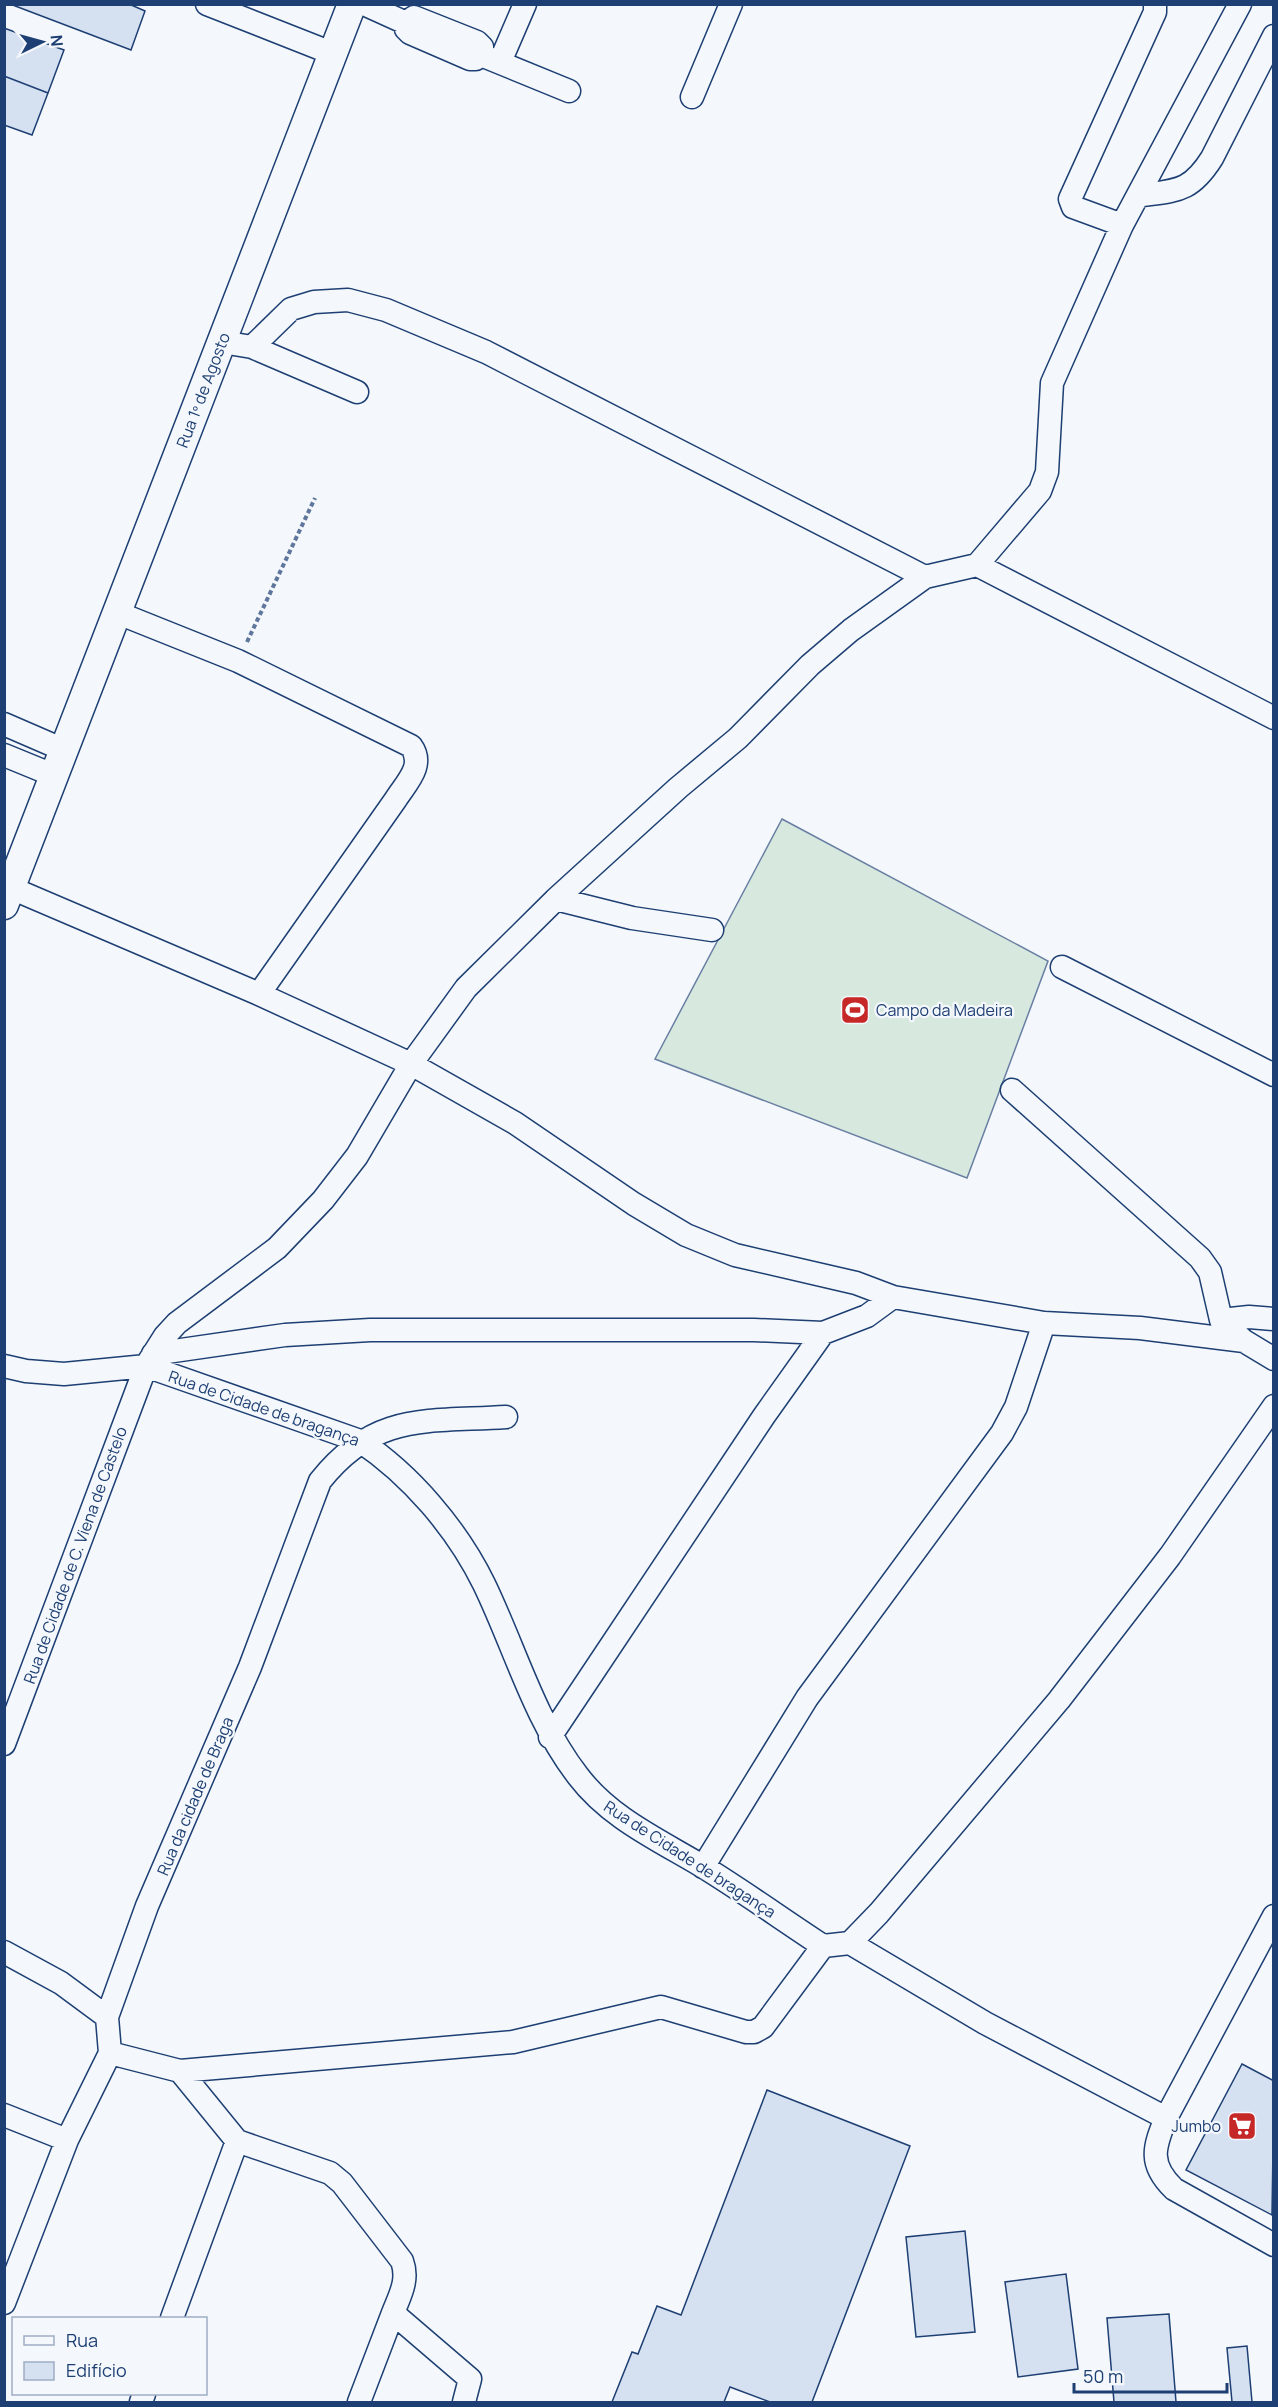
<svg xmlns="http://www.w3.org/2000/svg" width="1278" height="2407" font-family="Manrope,sans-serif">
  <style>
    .pitch { fill: #d7e8df; stroke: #687fa3; stroke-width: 1.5 }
    .building { fill: #d5e0f0; stroke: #1d3f73; stroke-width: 1.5 }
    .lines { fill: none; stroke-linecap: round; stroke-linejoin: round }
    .minor-casing { stroke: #1d3f73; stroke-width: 25 }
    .major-casing { stroke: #1d3f73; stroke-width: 31 }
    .path { stroke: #5e769c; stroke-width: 4; stroke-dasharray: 4.5 3; stroke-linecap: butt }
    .minor { stroke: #f4f7fb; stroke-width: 22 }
    .major { stroke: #f4f7fb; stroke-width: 28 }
    .labels { text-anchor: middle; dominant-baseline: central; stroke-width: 4.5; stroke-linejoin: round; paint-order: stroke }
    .street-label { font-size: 16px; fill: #1d3f73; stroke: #f4f7fb }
    .poi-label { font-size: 16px; fill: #1d3f73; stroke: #f4f7fb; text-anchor: start }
  </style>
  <rect width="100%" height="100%" fill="#f4f7fb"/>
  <path class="pitch" d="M 782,819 L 1048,961 L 967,1178 L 655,1059 Z"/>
  <path class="building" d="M 10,4 L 129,4 L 145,11 L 131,50 Z
    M 4,28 L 64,50 L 48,93 L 4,76 Z
    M 4,76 L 48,93 L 32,135 L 4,125 Z
    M 1242,2064 L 1274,2081 L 1272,2215 L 1186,2170 Z
    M 767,2090 L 910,2146 L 812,2402 L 770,2402 L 730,2387 L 724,2402 L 612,2402 L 632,2352 L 638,2354 L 657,2306 L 681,2315 Z
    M 965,2231 L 975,2332 L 916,2337 L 906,2237 Z
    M 1066,2274 L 1078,2369 L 1018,2377 L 1005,2282 Z
    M 1169,2314 L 1176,2402 L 1114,2402 L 1107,2318 Z
    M 1247,2346 L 1252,2402 L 1232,2402 L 1227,2348 Z"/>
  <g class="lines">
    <g class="minor-casing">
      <path id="minor" d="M 207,4 L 334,54
        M 364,4 L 406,23
        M 406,23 L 414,17 L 477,42 L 482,47 L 481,55
        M 406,23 L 406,29 L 410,33 L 470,59 L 476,59 L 481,55
        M 481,55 L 569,91
        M 500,62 L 525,4
        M 692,97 L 731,4
        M 1138,196 C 1176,190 1190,193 1212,158 L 1274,36
        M 1122,225 L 1073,207 L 1070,199 L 1155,12 L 1155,4
        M 222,342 L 252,347 L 291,309 L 314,302 L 348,300 L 386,310 L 486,352 L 925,577 L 977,565 L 1040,491 L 1047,472 L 1052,383 L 1122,225 L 1240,4
        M 252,347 L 357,392
        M 977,565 L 1274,718
        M 118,613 L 238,661 L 411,746 C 425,765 407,782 396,799 L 259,994
        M 4,724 L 64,750
        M 4,755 L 53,775
        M 11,888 L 259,994 L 411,1064 L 515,1123 L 634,1204 L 686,1235 L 735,1255 L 856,1283 L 893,1297 L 1044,1323 L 1140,1328 L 1244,1341
        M 556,899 L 632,918 L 712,930
        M 1062,967 L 1274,1075
        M 1012,1090 L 1200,1258 L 1210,1272 L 1221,1320 L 1244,1341 L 1274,1359
        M 1221,1320 L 1249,1317 L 1274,1319
        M 153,1354 L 285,1335 L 370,1330 L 754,1330 L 823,1333 L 867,1316 L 893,1297
        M 4,1366 L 26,1371 L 64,1374 L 146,1366 L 360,1441 C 411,1475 457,1529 484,1584 C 515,1648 534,1719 578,1776 C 610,1818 657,1839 702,1866 C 743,1891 783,1920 823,1946
        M 550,1737 L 764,1416 L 823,1333
        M 4,1744 L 146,1366 L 165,1336 L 177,1323 L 277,1248 L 323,1200 L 357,1156 L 411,1064 L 466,988 L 556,899 L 678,788 L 738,738 L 810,665 L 851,630 L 925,577
        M 703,1867 L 807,1698 L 1002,1433 L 1016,1407 L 1044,1323
        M 1274,1916 L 1166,2118 C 1154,2147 1148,2164 1174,2189 L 1274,2245
        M 850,1943 L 985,2023 L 1166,2118
        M 4,1952 L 61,1983 L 107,2017
        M 110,2053 L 180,2071 L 237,2141 L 330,2173 L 342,2183 L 402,2261 C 409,2280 400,2295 393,2313 L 470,2379 L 464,2402
        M 180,2071 L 513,2042 L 661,2007 L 746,2032 L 754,2032 L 763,2027 L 823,1946 L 850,1943 L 879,1913 L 1059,1700 L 1170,1556 L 1274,1406
        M 4,2115 L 67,2140
        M 4,2303 L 67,2140 L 110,2053 L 107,2017 L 147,1906 L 250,1667 L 320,1481 C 375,1412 426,1422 506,1417
        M 172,2318 L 237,2141
        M 141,2402 L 144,2394
        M 359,2402 L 393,2313"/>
    </g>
    <g class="major-casing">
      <path id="major" d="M 4,905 L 352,4"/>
    </g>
    <path class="path" d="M 247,642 L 315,498"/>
    <use href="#minor" class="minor"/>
    <use href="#major" class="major"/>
  </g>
  <defs>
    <g id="stadium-square" transform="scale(1.5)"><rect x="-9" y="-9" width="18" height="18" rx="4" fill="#c62828" stroke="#f4f7fb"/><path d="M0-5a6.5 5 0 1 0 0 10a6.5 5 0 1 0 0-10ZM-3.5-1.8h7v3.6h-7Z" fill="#fff"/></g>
    <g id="supermarket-square" transform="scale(1.5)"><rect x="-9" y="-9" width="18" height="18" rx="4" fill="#c62828" stroke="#f4f7fb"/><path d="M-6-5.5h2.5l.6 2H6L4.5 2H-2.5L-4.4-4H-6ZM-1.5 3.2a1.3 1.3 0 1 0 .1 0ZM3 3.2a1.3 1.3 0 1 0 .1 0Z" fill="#fff"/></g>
  </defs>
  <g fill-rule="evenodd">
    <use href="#stadium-square" x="855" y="1010"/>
    <use href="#supermarket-square" x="1242" y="2126"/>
  </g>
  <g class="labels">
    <g class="street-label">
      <text transform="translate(203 390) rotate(-69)">Rua 1º de Agosto</text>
      <text transform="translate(264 1408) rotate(19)">Rua de Cidade de bragança</text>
      <text transform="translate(75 1555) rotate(-70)">Rua de Cidade de C. Viena de Castelo</text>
      <text transform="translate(195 1796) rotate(-67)">Rua da cidade de Braga</text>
      <text transform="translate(690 1859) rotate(33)">Rua de Cidade de bragança</text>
    </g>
    <g class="poi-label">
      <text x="876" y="1010">Campo da Madeira</text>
      <text x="1221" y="2126" text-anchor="end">Jumbo</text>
    </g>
  </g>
  <rect width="1278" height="2407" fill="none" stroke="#1d3f73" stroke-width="12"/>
  <rect x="12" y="2317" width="195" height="78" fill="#f4f7fb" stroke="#9eadc5" stroke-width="1.5"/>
  <rect x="24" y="2336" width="30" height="9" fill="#f4f7fb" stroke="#9eadc5" stroke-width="1.5"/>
  <text x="66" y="2347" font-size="18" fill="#1d3f73">Rua</text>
  <rect x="24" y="2362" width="30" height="18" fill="#d5e0f0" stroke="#9eadc5" stroke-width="1.5"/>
  <text x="66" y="2377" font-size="18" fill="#1d3f73">Edifício</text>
  <g transform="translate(42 42) rotate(85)" stroke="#f4f7fb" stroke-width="4.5" paint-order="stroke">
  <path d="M0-4.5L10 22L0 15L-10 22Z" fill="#1d3f73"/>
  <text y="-9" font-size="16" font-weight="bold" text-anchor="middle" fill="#1d3f73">N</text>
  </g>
  <path d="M1074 2383v9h153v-9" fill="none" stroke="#1d3f73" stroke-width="3"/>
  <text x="1083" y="2383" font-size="18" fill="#1d3f73" stroke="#f4f7fb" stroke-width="4.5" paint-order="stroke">50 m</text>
</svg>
